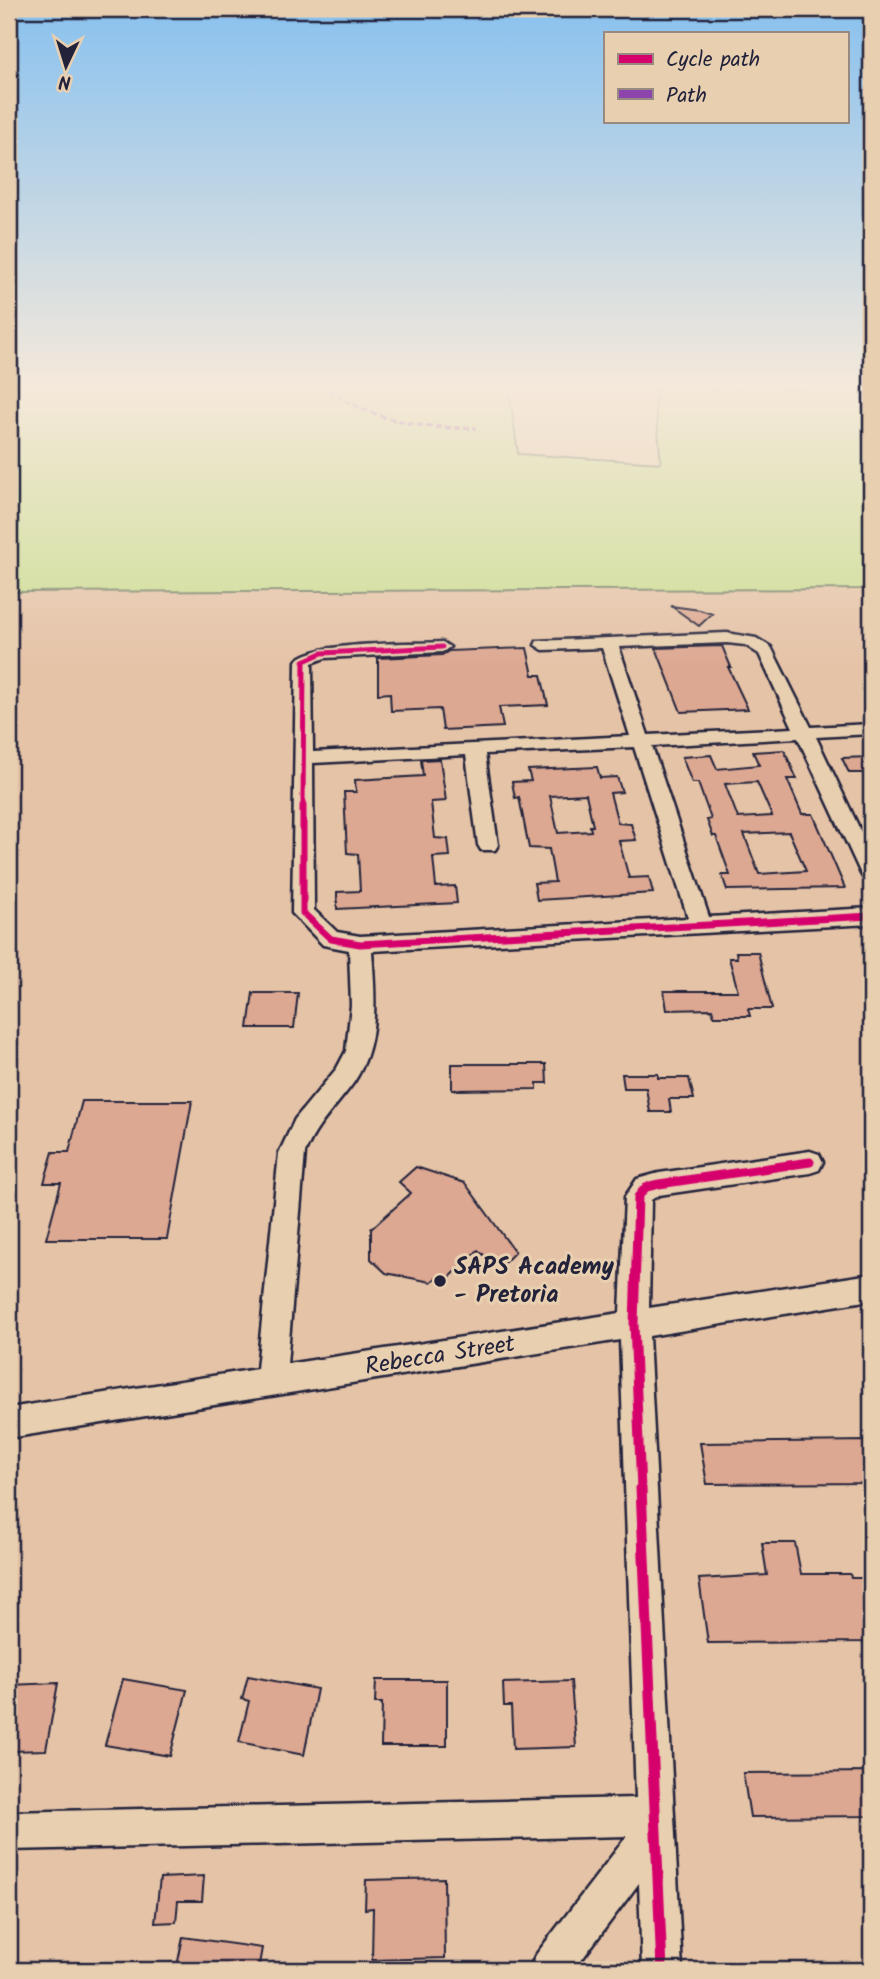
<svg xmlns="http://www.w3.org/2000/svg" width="880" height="1979" font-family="Kalam,sans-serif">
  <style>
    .built { fill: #e5c3a7 }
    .green { fill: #cbde93; stroke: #768067; stroke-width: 2 }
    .building { fill: #dda892; stroke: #22223b; stroke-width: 2; fill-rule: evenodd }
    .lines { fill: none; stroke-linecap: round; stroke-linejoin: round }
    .minor-casing { stroke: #22223b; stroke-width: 5 }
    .minor { fill: #e8cfb0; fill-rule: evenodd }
    .quiet { stroke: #8e44ad; stroke-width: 3.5; stroke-dasharray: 6 3.5; stroke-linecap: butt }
    .cycleway-far3-casing { stroke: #e8cfb0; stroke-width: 9 }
    .cycleway-far2-casing { stroke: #e8cfb0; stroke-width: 11 }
    .cycleway-far1-casing { stroke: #e8cfb0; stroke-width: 13 }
    .cycleway-casing { stroke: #e8cfb0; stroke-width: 16 }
    .cycleway-far3 { stroke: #d6006c; stroke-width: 5 }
    .cycleway-far2 { stroke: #d6006c; stroke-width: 7 }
    .cycleway-far1 { stroke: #d6006c; stroke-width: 9 }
    .cycleway { stroke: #d6006c; stroke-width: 11 }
    .poi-dot { fill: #22223b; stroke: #e8cfb0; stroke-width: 2.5 }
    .labels { text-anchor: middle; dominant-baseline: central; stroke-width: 6; stroke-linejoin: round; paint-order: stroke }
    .near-poi-label { font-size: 24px; font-weight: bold; fill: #22223b; stroke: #e8cfb0; text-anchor: start }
    .near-street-label { font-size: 24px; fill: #22223b; stroke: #e8cfb0 }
  </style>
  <rect width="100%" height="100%" fill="#e8cfb0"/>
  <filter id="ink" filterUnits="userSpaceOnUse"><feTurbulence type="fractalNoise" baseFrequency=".0143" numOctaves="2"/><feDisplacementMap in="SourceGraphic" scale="14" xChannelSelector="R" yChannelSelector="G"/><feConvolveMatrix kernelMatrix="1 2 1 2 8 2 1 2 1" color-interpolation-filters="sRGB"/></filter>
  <g filter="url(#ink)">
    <path class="built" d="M 871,590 L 871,1970 L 9,1970 L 9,593 Z"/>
    <path class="green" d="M 9,390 L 509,390 L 518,454 L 661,463 L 654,390 L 871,390 L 871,589 L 9,592 Z"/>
    <path class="building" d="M 671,606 L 700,610 L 712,614 L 699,626 Z
      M 722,646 L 731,667 L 728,667 L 748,709 L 681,712 L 656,648 Z
      M 527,648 L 533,675 L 541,675 L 548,705 L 499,707 L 503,727 L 443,730 L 440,709 L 391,711 L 390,693 L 378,694 L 378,658 L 442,655 L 449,651 Z
      M 784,750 L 797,779 L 787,779 L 802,814 L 813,814 L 845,888 L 727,890 L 722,875 L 730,875 L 716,836 L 713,836 L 707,820 L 711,819 L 698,783 L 692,783 L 682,757 L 711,755 L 717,769 L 759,765 L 753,752 ZM 757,782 L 772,816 L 738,818 L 725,784 ZM 789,832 L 806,871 L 759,874 L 744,834 Z
      M 871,757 L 871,773 L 849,773 L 842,758 Z
      M 440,759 L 446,801 L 431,802 L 435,838 L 448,839 L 450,856 L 433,857 L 436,887 L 455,886 L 457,903 L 337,909 L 337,892 L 360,891 L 358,854 L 347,853 L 344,792 L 356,792 L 355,780 L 423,776 L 421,760 Z
      M 597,767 L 600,778 L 617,777 L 622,792 L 610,793 L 618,823 L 631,824 L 636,840 L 619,841 L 629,878 L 649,877 L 653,893 L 537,900 L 534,883 L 555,882 L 549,849 L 529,848 L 519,797 L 515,798 L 512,782 L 531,781 L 528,770 ZM 586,794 L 593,826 L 590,826 L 591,831 L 558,833 L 550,796 Z
      M 736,952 L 758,952 L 772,1009 L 748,1009 L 750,1016 L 714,1016 L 712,1009 L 667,1010 L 664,991 L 738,991 L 729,958 L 737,958 Z
      M 253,993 L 298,993 L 294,1028 L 248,1028 Z
      M 452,1064 L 546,1064 L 547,1083 L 537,1083 L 537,1089 L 452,1090 Z
      M 622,1074 L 658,1074 L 658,1078 L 689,1078 L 694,1099 L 669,1099 L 671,1112 L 650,1112 L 646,1088 L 624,1088 Z
      M 82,1101 L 192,1101 L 167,1239 L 46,1239 L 61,1183 L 44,1183 L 53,1152 L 69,1152 Z
      M 416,1167 L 465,1183 L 515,1252 L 499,1268 L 478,1250 L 443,1284 L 436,1278 L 431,1282 L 386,1273 L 371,1259 L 371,1229 L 411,1193 L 399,1182 Z
      M 871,1441 L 871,1483 L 707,1484 L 700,1443 Z
      M 762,1543 L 795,1543 L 801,1574 L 850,1574 L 851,1578 L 871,1578 L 871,1642 L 708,1643 L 699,1579 L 767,1575 Z
      M 248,1676 L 317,1689 L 304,1755 L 239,1742 L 249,1701 L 242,1699 Z
      M 123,1679 L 187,1690 L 170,1756 L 105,1745 Z
      M 376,1680 L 447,1680 L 447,1746 L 381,1746 L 382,1703 L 375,1703 Z
      M 571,1681 L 576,1747 L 513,1749 L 511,1706 L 504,1706 L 503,1683 Z
      M 58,1683 L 46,1750 L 9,1751 L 9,1685 Z
      M 871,1772 L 871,1816 L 750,1817 L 743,1773 Z
      M 204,1876 L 202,1901 L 178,1901 L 176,1922 L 155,1923 L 160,1878 Z
      M 444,1878 L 445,1958 L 372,1960 L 373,1908 L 365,1909 L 366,1880 Z
      M 183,1937 L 262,1948 L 258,1970 L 184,1970 L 184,1968 L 177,1966 Z"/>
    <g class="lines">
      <g class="minor-casing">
        <path id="minor" d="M 727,633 L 756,638 L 771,647 L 811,727 L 871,724 L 871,734 L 816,737 L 871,853 L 871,881 L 864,879 L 861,874 L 798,738 L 652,746 L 709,917 L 871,908 L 871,924 L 372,951 C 375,996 380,1043 354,1082 C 337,1106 316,1125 305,1153 L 287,1364 L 620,1313 L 625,1197 L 637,1179 L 659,1173 L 810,1151 L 819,1154 L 823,1162 L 819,1170 L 810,1173 L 659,1195 L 651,1200 L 649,1308 L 871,1274 L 871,1300 L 649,1336 L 682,1970 L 642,1970 L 639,1883 L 574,1970 L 529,1970 L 535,1956 L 627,1836 L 9,1850 L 9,1812 L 636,1798 L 620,1340 L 9,1438 L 9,1408 L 257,1369 L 279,1153 L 295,1119 L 337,1068 L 346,1051 L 351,1005 L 349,950 L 323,945 L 292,913 L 296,661 C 313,641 412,644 442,642 L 450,647 L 442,652 L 325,658 L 312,663 L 313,752 L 630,736 L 602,648 L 543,650 L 535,645 L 537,641 ZM 727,643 L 745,645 L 759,654 L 793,728 L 648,735 L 619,647 ZM 634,747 L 688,918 L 360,936 L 337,932 L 314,910 L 313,763 L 466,755 L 478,845 L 481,850 L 495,850 L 498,845 L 485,754 Z"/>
      </g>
      <use href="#minor" class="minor"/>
      <path class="quiet" d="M 329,390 C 374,421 421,429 476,428"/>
      <g class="cycleway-far3-casing">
        <path id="cycleway-far3" d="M 303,808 L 304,661 L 322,653 L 442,647"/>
      </g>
      <g class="cycleway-far2-casing">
        <path id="cycleway-far2" d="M 303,806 L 303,913 L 331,939 L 360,944 L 871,916"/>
      </g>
      <g class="cycleway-far1-casing">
        <path id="cycleway-far1" d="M 641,1490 L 634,1324 L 638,1197 L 646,1187 L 659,1184 L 810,1162"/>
      </g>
      <g class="cycleway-casing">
        <path id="cycleway" d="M 641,1488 L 662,1970"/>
      </g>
      <use href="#cycleway-far3" class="cycleway-far3"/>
      <use href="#cycleway-far2" class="cycleway-far2"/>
      <use href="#cycleway-far1" class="cycleway-far1"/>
      <use href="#cycleway" class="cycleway"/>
    </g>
  </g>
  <linearGradient id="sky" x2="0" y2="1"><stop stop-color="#88c1ef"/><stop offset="0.58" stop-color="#f5e9db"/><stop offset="1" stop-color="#f5e9db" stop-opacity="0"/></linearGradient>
  <rect width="880" height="667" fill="url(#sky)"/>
  <circle class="poi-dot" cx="440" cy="1281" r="7"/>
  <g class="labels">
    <g class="near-poi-label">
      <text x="454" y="1267">SAPS Academy<tspan x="454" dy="28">- Pretoria</tspan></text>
    </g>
    <g class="near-street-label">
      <text transform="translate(440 1356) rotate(-9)">Rebecca Street</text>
    </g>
  </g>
  <rect width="880" height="1979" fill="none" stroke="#e8cfb0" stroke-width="35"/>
  <rect x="18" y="18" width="845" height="1944" fill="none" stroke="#22223b" stroke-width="2.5" filter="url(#ink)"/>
  <rect x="604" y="32" width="245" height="91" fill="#e8cfb0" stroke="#998a81" stroke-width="2"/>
  <rect x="618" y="54" width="35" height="10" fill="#d6006c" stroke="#998a81" stroke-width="2"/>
  <text x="666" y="66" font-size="21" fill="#22223b">Cycle path</text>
  <rect x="618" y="89" width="35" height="10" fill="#8e44ad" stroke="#998a81" stroke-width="2"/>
  <text x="666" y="102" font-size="21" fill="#22223b">Path</text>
  <g transform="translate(66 66) rotate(184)" stroke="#e8cfb0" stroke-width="5" paint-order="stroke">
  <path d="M0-5L12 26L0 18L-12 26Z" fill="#22223b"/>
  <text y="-10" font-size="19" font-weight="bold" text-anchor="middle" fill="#22223b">N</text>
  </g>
</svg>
